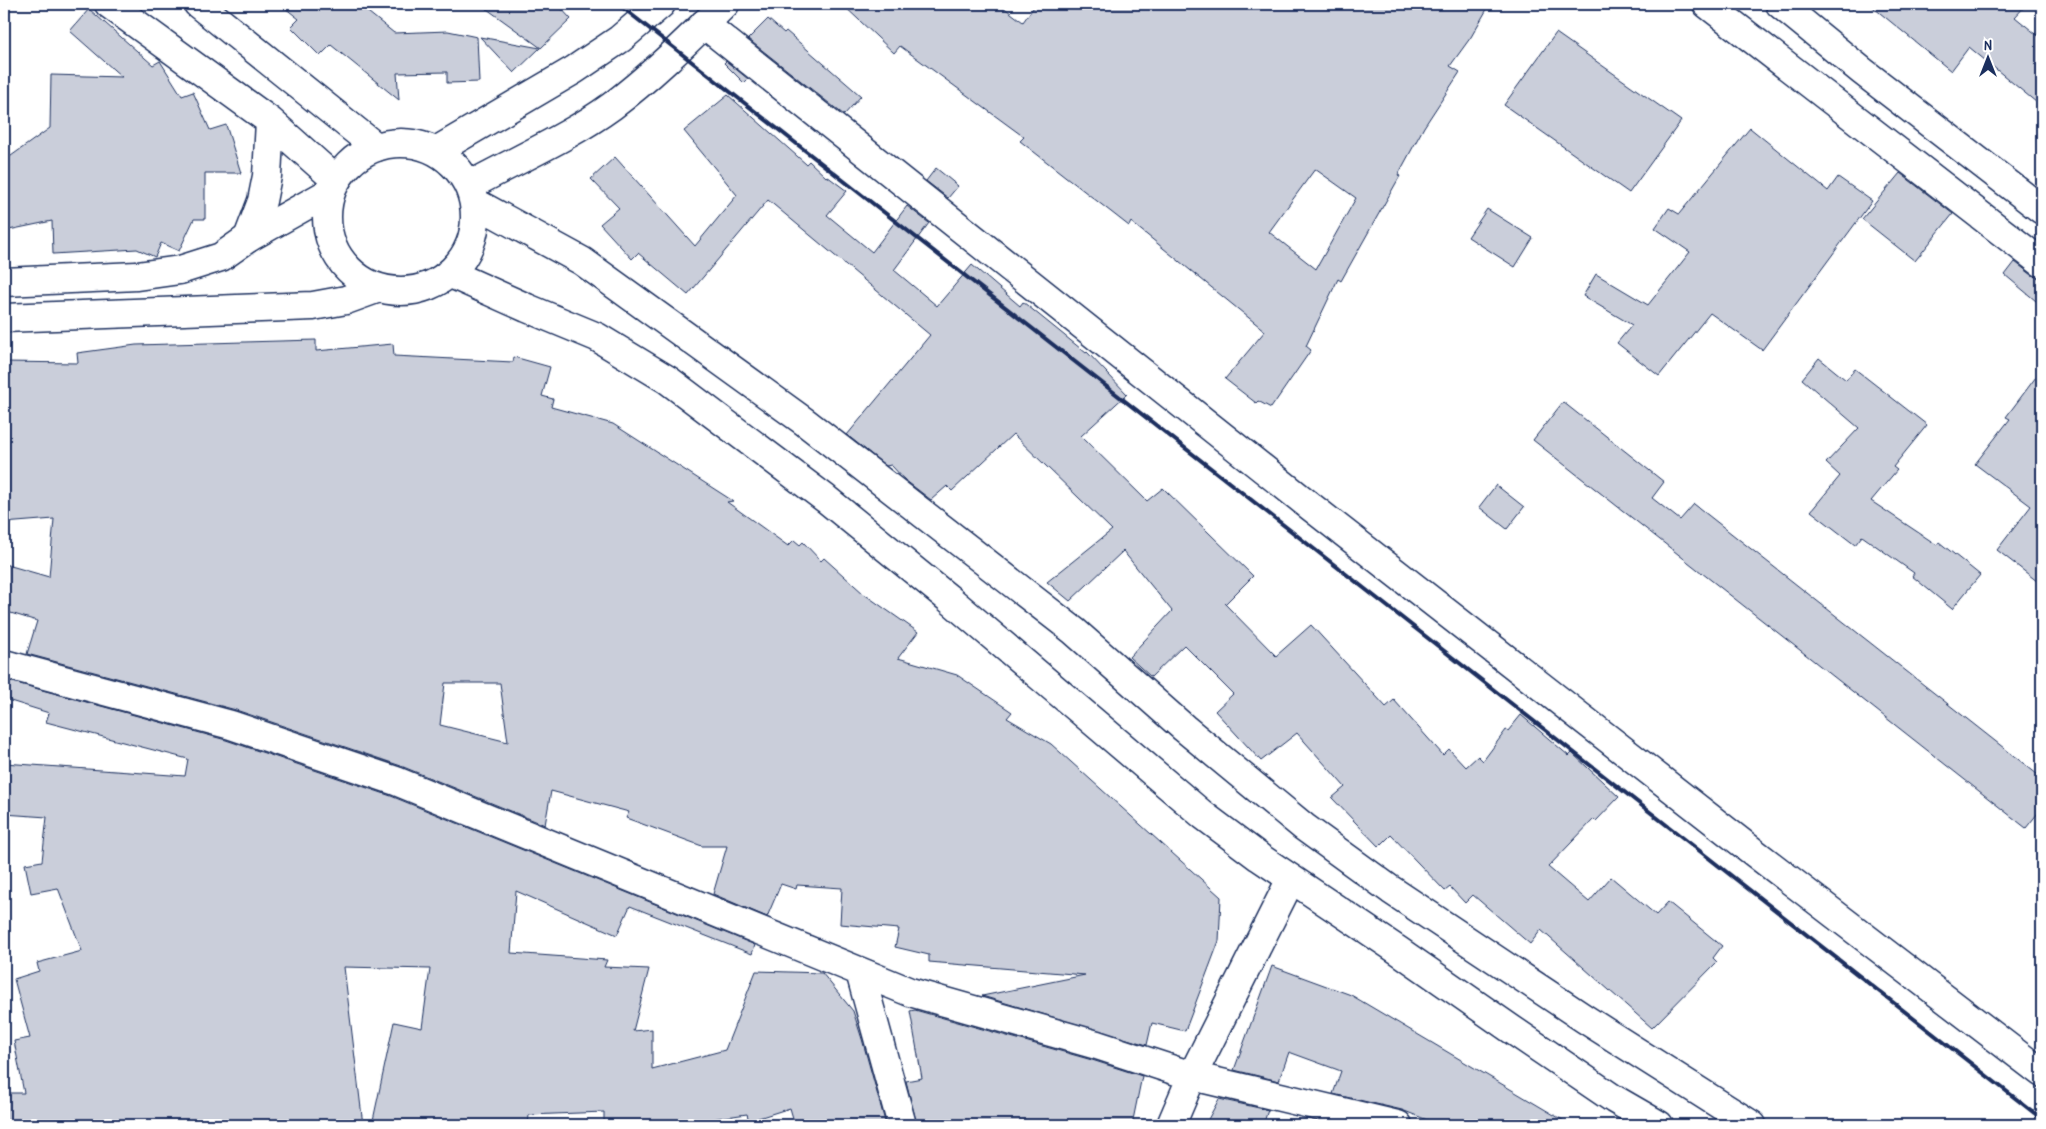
<svg xmlns="http://www.w3.org/2000/svg" width="2046" height="1129" font-family="'Patrick Hand',sans-serif">
  <style>
    .building { fill: #caceda; stroke: #1b2f5e; fill-rule: evenodd }
    .lines { fill: none; stroke-linecap: round; stroke-linejoin: round }
    .minor-casing { stroke: #1b2f5e; stroke-width: 31 }
    .tertiary-casing { stroke: #1b2f5e; stroke-width: 31 }
    .secondary-casing { stroke: #1b2f5e; stroke-width: 31 }
    .minor { stroke: #fff; stroke-width: 28 }
    .tertiary { stroke: #fff; stroke-width: 28 }
    .secondary { stroke: #fff; stroke-width: 28 }
    .rail { stroke: #1b2f5e; stroke-width: 4 }
  </style>
  <rect width="100%" height="100%" fill="#fff"/>
  <filter id="ink" filterUnits="userSpaceOnUse"><feTurbulence type="fractalNoise" baseFrequency=".02" numOctaves="2"/><feDisplacementMap in="SourceGraphic" scale="10" xChannelSelector="R" yChannelSelector="G"/><feConvolveMatrix kernelMatrix="1 2 1 2 8 2 1 2 1" color-interpolation-filters="sRGB"/></filter>
  <g filter="url(#ink)">
    <path class="building" d="M 280,4 L 358,4 L 394,33 L 448,31 L 477,37 L 479,82 L 447,83 L 447,72 L 397,73 L 399,100 L 331,45 L 320,56 L 291,27 L 299,19 Z
      M 480,4 L 557,4 L 571,19 L 541,48 Z
      M 842,4 L 999,4 L 1023,22 L 1036,4 L 1490,4 L 1471,37 L 1450,66 L 1460,72 L 1424,127 L 1398,175 L 1400,176 L 1341,281 L 1338,279 L 1306,346 L 1311,350 L 1271,408 L 1258,401 L 1256,403 L 1225,379 L 1265,331 L 1131,222 L 1129,226 L 1020,141 L 1024,137 L 900,46 L 894,53 ZM 1315,169 L 1356,198 L 1316,269 L 1269,232 Z
      M 1869,4 L 2027,4 L 2015,17 L 2042,39 L 2042,107 L 1969,47 L 1951,71 Z
      M 89,9 L 153,65 L 160,61 L 182,96 L 193,92 L 210,130 L 226,125 L 241,173 L 205,173 L 205,219 L 194,219 L 179,251 L 161,243 L 155,257 L 137,249 L 53,254 L 52,221 L 4,231 L 4,161 L 50,128 L 51,75 L 122,77 L 70,31 Z
      M 768,19 L 784,33 L 786,31 L 861,96 L 844,115 L 748,39 Z
      M 1556,33 L 1681,121 L 1629,193 L 1504,105 Z
      M 480,37 L 540,48 L 514,73 Z
      M 726,61 L 748,79 L 744,83 L 724,63 Z
      M 728,95 L 806,164 L 809,161 L 826,177 L 827,176 L 847,191 L 827,215 L 872,252 L 907,206 L 929,223 L 894,270 L 937,306 L 972,265 L 1020,306 L 1023,302 L 1086,353 L 1087,352 L 1127,394 L 1081,436 L 1147,501 L 1163,488 L 1253,576 L 1225,604 L 1276,656 L 1311,625 L 1386,707 L 1394,700 L 1443,755 L 1449,749 L 1466,767 L 1478,756 L 1483,761 L 1506,730 L 1508,731 L 1521,715 L 1569,756 L 1572,753 L 1619,797 L 1596,821 L 1594,819 L 1548,867 L 1589,902 L 1611,877 L 1656,915 L 1668,902 L 1722,946 L 1713,958 L 1717,962 L 1652,1028 L 1541,930 L 1530,944 L 1473,895 L 1465,903 L 1450,887 L 1445,891 L 1391,835 L 1379,847 L 1332,798 L 1345,787 L 1297,733 L 1261,761 L 1215,711 L 1233,694 L 1184,645 L 1151,677 L 1129,657 L 1172,611 L 1123,551 L 1070,601 L 1047,582 L 1112,530 L 1013,434 L 952,491 L 947,486 L 931,500 L 905,480 L 891,465 L 886,466 L 847,435 L 930,335 L 768,200 L 688,295 L 638,253 L 632,259 L 600,224 L 619,208 L 591,179 L 615,157 L 695,246 L 737,195 L 684,131 Z
      M 1750,128 L 1828,191 L 1838,177 L 1872,201 L 1762,350 L 1710,313 L 1659,376 L 1617,343 L 1632,325 L 1583,296 L 1596,274 L 1648,305 L 1690,252 L 1655,228 L 1669,208 L 1679,214 Z
      M 936,168 L 958,186 L 948,198 L 926,181 Z
      M 1900,173 L 1953,214 L 1915,261 L 1862,219 Z
      M 1487,209 L 1533,238 L 1515,267 L 1468,237 Z
      M 2015,262 L 2032,275 L 2042,278 L 2042,306 L 2005,275 Z
      M 316,340 L 316,351 L 393,344 L 394,356 L 513,362 L 514,357 L 550,367 L 542,396 L 553,399 L 551,407 L 613,424 L 733,501 L 727,502 L 788,546 L 794,540 L 800,545 L 803,542 L 821,561 L 824,558 L 864,594 L 918,632 L 898,658 L 957,675 L 1012,712 L 1007,718 L 1051,744 L 1221,897 L 1219,941 L 1185,1031 L 1152,1023 L 1147,1045 L 982,996 L 1085,975 L 929,962 L 929,955 L 895,947 L 899,929 L 840,924 L 842,888 L 797,885 L 796,889 L 781,884 L 767,917 L 713,894 L 727,846 L 702,846 L 626,818 L 629,812 L 551,791 L 545,825 L 401,766 L 236,710 L 27,654 L 37,621 L 4,611 L 4,564 L 49,577 L 54,519 L 4,523 L 4,362 L 78,363 L 77,353 L 136,345 ZM 445,683 L 500,683 L 508,742 L 440,725 Z
      M 1819,358 L 1846,380 L 1855,369 L 1927,425 L 1893,467 L 1897,470 L 1871,501 L 1937,545 L 1939,542 L 1980,575 L 1952,609 L 1912,576 L 1914,573 L 1862,536 L 1855,545 L 1811,511 L 1840,476 L 1826,463 L 1859,428 L 1802,379 Z
      M 2042,369 L 2042,585 L 1997,550 L 2031,506 L 1975,464 L 2010,419 L 2006,417 Z
      M 1563,402 L 1664,482 L 1652,498 L 1680,520 L 1694,504 L 2042,778 L 2042,808 L 2026,828 L 1533,440 Z
      M 1496,485 L 1524,507 L 1507,529 L 1479,507 Z
      M 9,681 L 226,740 L 391,796 L 755,945 L 752,954 L 630,906 L 617,935 L 516,891 L 511,953 L 607,960 L 604,967 L 649,969 L 633,1031 L 652,1029 L 652,1069 L 725,1050 L 756,971 L 822,973 L 853,1011 L 862,1039 L 886,1125 L 795,1125 L 790,1108 L 749,1121 L 747,1114 L 683,1123 L 683,1125 L 604,1125 L 604,1112 L 529,1115 L 528,1125 L 372,1125 L 394,1022 L 422,1028 L 430,969 L 344,967 L 363,1125 L 4,1125 L 4,1093 L 24,1093 L 14,1041 L 30,1038 L 14,979 L 39,971 L 37,963 L 82,951 L 58,888 L 31,893 L 25,864 L 42,861 L 47,817 L 4,814 L 4,763 L 185,776 L 188,759 L 46,722 L 49,713 L 4,699 Z
      M 1272,966 L 1351,995 L 1571,1125 L 1440,1125 L 1402,1110 L 1333,1094 L 1341,1071 L 1289,1052 L 1279,1081 L 1234,1070 Z
      M 915,1010 L 1092,1060 L 1142,1076 L 1132,1125 L 917,1125 L 906,1081 L 922,1078 L 910,1011 Z
      M 1219,1099 L 1268,1110 L 1263,1125 L 1205,1125 Z"/>
    <g class="lines">
      <g class="minor-casing">
        <path id="minor" d="M 704,24 L 1310,506 L 1756,854 L 2042,1073
          M 4,664 L 231,725 L 396,781 L 910,992 L 1097,1045 L 1192,1076 L 1398,1125
          M 860,972 L 902,1125
          M 1171,1125 L 1192,1076 L 1291,879"/>
      </g>
      <g class="tertiary-casing">
        <path id="tertiary" d="M 1707,4 L 2042,263
          M 1780,4 L 1862,71 L 2042,210
          M327 217a74 74 0 1 1 148 0a74 74 0 1 1-148 0Z
          M 436,151 L 574,70 L 620,39 L 661,4
          M 469,186 C 516,160 568,138 612,106 C 653,75 689,39 725,4
          M 474,202 L 582,261 L 805,422 L 1074,631 L 1184,728 L 1304,827 L 1391,890 L 1585,1019 L 1752,1125
          M 449,273 L 527,308 L 597,337 L 668,380 L 826,499 L 948,598 L 1203,815 L 1259,857 L 1399,951 L 1511,1029 L 1614,1099 L 1659,1125
          M 4,282 L 137,276 L 180,270 L 221,257 L 248,238 L 330,192
          M 4,318 L 313,306 L 346,300 L 379,288"/>
      </g>
      <g class="secondary-casing">
        <path id="secondary" d="M 109,4 L 270,121 L 336,180
          M 198,4 L 376,147
          M 248,238 L 262,201 L 267,176 L 270,121"/>
      </g>
      <use href="#minor" class="minor"/>
      <use href="#tertiary" class="tertiary"/>
      <use href="#secondary" class="secondary"/>
      <path class="rail" d="M 618,4 L 2042,1119"/>
    </g>
  </g>
  <rect width="2046" height="1129" fill="none" stroke="#fff" stroke-width="20"/>
  <rect x="10" y="10" width="2026" height="1109" fill="none" stroke="#1b2f5e" stroke-width="2" filter="url(#ink)"/>
  <g transform="translate(1988 58)" stroke="#ffffff" stroke-width="4" paint-order="stroke">
  <path d="M0-4L9 19L0 12L-9 19Z" fill="#1b2f5e"/>
  <text y="-8" font-size="14" font-weight="bold" text-anchor="middle" fill="#1b2f5e">N</text>
  </g>
</svg>
